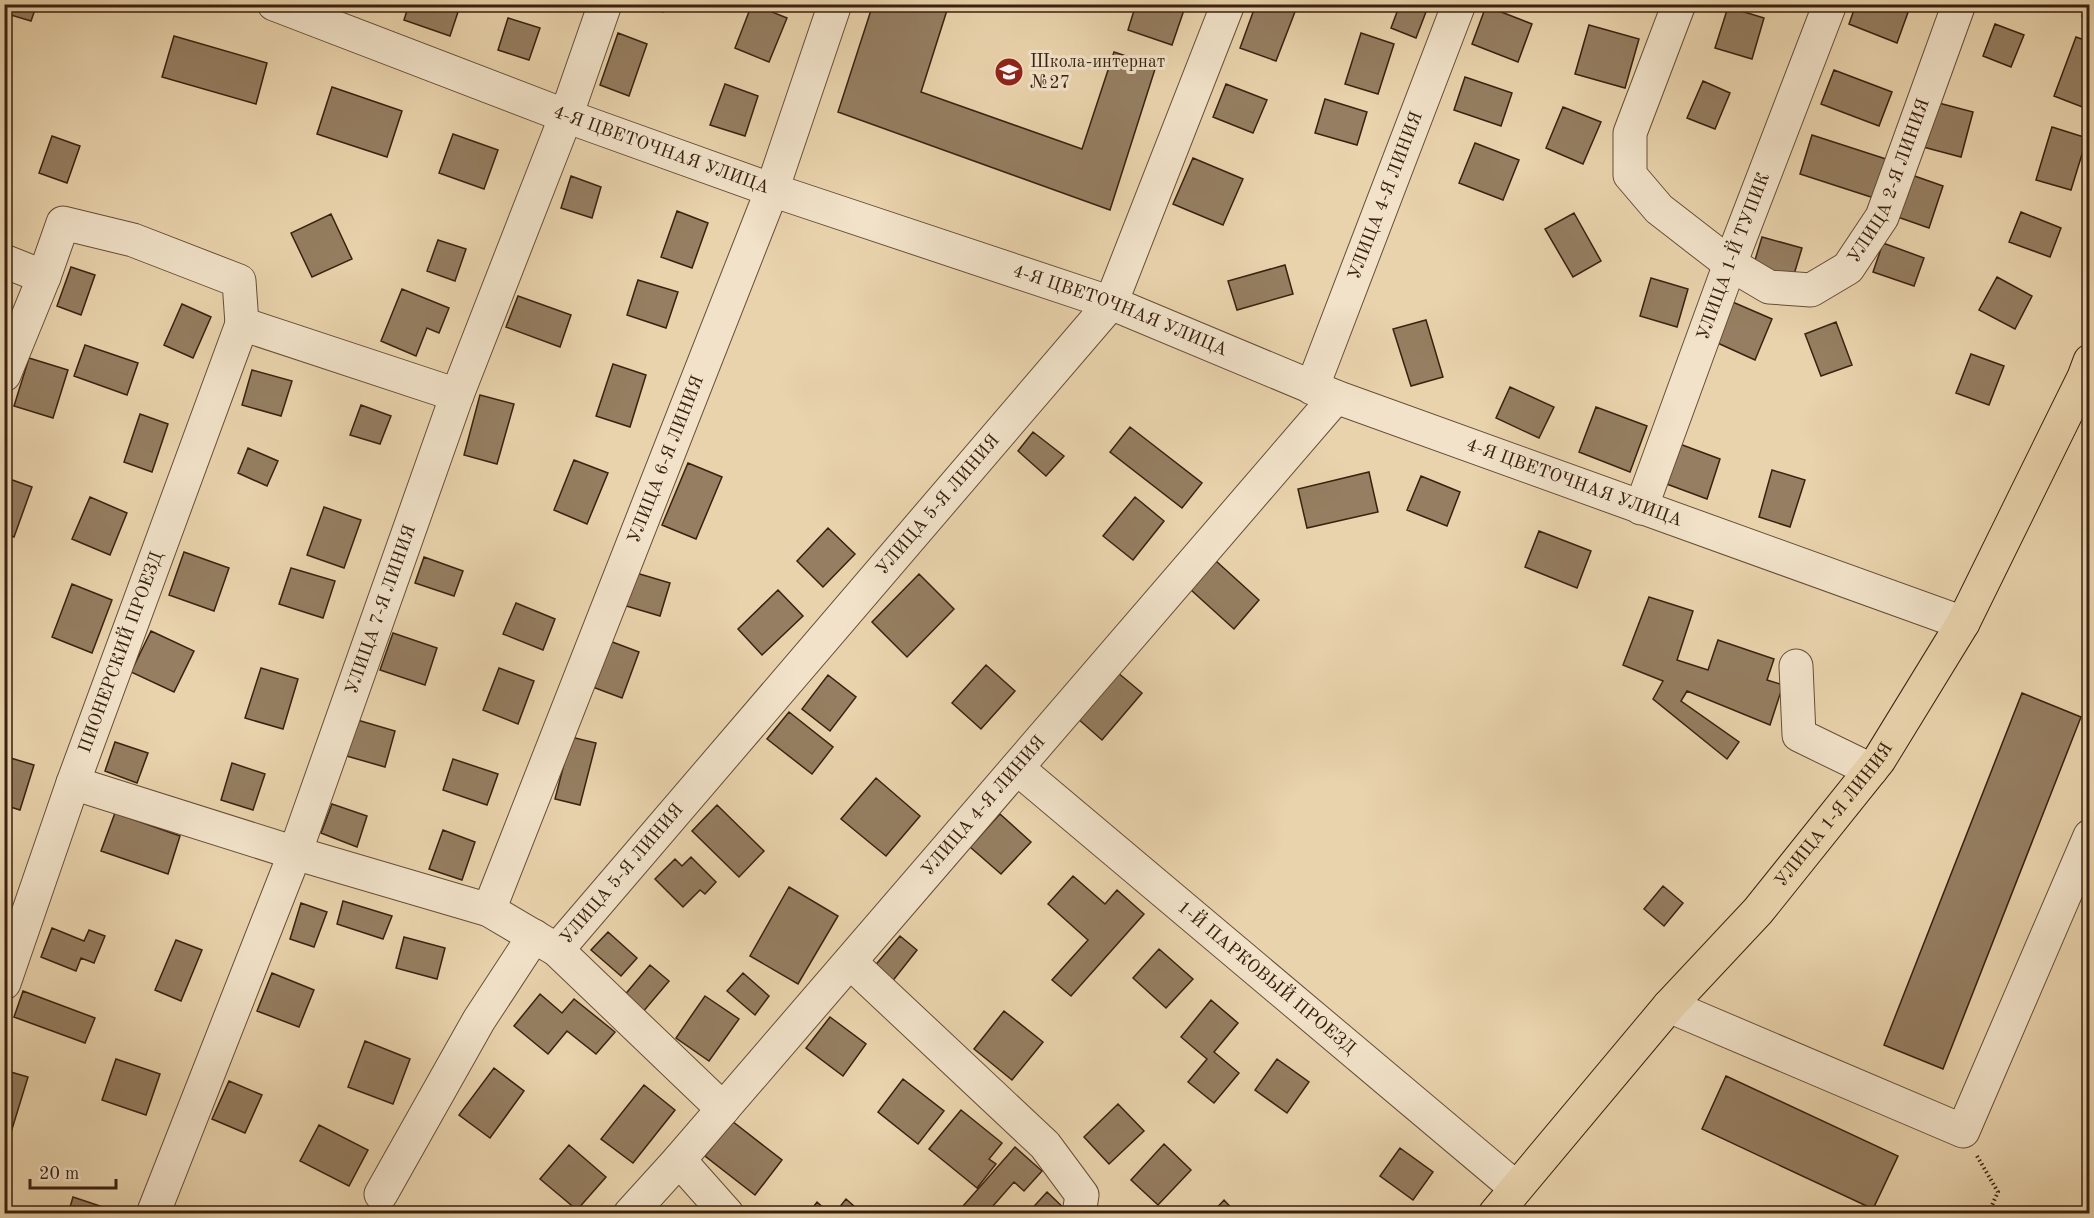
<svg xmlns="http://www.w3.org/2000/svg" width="2094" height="1218" font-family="'Old Standard TT',serif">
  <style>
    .building { fill: #957e61; stroke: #3a2110; stroke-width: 1.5 }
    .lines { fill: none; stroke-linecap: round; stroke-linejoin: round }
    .minor-casing { stroke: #664e37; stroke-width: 35 }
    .major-casing { stroke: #3a2110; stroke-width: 35 }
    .path { stroke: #3a2110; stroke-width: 4; stroke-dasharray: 1.5 3; stroke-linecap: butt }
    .minor { stroke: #f1e2c9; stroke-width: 33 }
    .major { stroke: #e9d3ac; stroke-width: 33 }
    .labels { text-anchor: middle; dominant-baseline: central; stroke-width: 6; stroke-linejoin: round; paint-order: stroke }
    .poi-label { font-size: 18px; fill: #3a2110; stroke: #f1e2c9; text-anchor: start }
    .street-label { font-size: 18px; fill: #3a2110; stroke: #f1e2c9 }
  </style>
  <rect width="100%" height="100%" fill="#e9d3ac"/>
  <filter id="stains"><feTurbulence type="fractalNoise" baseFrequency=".00333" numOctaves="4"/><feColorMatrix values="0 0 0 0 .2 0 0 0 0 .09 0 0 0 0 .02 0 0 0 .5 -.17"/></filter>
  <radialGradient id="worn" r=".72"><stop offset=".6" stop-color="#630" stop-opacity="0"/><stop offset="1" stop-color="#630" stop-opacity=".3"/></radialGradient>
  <path class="building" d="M 4,4 L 37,4 L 31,21 L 4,13 Z
    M 409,4 L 445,4 L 459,9 L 450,36 L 404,20 Z
    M 644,4 L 666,4 L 663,12 Z
    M 752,4 L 787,18 L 769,62 L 735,48 Z
    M 873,4 L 949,4 L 921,92 L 1082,149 L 1114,52 L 1156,66 L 1110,210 L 838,112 Z
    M 1136,4 L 1168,4 L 1184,10 L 1172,45 L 1128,30 Z
    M 1256,4 L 1298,4 L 1276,61 L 1240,48 Z
    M 1400,4 L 1429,4 L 1416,38 L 1391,28 Z
    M 1856,4 L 1911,4 L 1897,43 L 1849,24 Z
    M 2086,4 L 2090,4 L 2090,18 L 2082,16 Z
    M 1486,6 L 1532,24 L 1518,62 L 1472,44 Z
    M 1728,7 L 1764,18 L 1752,59 L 1715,48 Z
    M 508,18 L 540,28 L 529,60 L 498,50 Z
    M 1995,24 L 2024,35 L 2011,67 L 1983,56 Z
    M 1589,25 L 1639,39 L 1625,88 L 1575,74 Z
    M 618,33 L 647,44 L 629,96 L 600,85 Z
    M 1361,33 L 1394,44 L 1378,94 L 1345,84 Z
    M 174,36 L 267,63 L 256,104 L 162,77 Z
    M 2076,37 L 2090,42 L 2090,110 L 2054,96 Z
    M 1834,70 L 1892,92 L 1879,126 L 1821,104 Z
    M 1465,77 L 1512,93 L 1501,126 L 1454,110 Z
    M 1703,81 L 1730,93 L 1715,129 L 1687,118 Z
    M 725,84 L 758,96 L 745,136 L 710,125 Z
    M 1226,84 L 1267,100 L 1253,133 L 1213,117 Z
    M 332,87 L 402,111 L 387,157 L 317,134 Z
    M 1325,99 L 1367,112 L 1357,145 L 1315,133 Z
    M 1935,102 L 1973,112 L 1961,157 L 1923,147 Z
    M 1563,107 L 1601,122 L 1583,164 L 1546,148 Z
    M 2052,127 L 2087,138 L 2071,190 L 2036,180 Z
    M 453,134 L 498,150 L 484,189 L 439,173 Z
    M 1812,135 L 1886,159 L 1874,198 L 1800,174 Z
    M 52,136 L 80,146 L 67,183 L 39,173 Z
    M 1475,143 L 1519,160 L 1503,200 L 1459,183 Z
    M 1193,158 L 1243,179 L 1223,225 L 1173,204 Z
    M 1906,173 L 1943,186 L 1929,228 L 1892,215 Z
    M 571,176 L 601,187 L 592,218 L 561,208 Z
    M 677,211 L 708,223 L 692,268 L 661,257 Z
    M 2021,212 L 2061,228 L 2050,257 L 2009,242 Z
    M 1574,213 L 1601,261 L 1573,277 L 1545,229 Z
    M 331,214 L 352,259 L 312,277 L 291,233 Z
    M 1762,237 L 1802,248 L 1792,281 L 1752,270 Z
    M 438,240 L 466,249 L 455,281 L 427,271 Z
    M 1883,243 L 1924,258 L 1914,286 L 1873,272 Z
    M 1285,265 L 1293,294 L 1237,310 L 1228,281 Z
    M 71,267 L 95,275 L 81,315 L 57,306 Z
    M 1997,277 L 2032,296 L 2015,329 L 1979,310 Z
    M 1651,278 L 1688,289 L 1677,327 L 1640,316 Z
    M 638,280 L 678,292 L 666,328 L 627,315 Z
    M 402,289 L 449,308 L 439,333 L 427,328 L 416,356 L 381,341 Z
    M 518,296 L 571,315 L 560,347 L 506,327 Z
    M 1728,300 L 1772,319 L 1755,360 L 1711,340 Z
    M 182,304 L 211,317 L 193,358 L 164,345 Z
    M 1426,320 L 1443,377 L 1411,386 L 1393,329 Z
    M 1836,322 L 1852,365 L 1821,376 L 1805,334 Z
    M 85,345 L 138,363 L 127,395 L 74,376 Z
    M 1971,354 L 2004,366 L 1989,405 L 1956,393 Z
    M 29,358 L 68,370 L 53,418 L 14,406 Z
    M 613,364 L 646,375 L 630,427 L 596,416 Z
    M 252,370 L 292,381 L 281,416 L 242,405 Z
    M 1510,387 L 1554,407 L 1539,438 L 1496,418 Z
    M 480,395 L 514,404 L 497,464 L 464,455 Z
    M 361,405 L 391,416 L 380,444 L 350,435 Z
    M 1596,407 L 1647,426 L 1630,472 L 1579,452 Z
    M 140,414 L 168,424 L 152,472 L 124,462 Z
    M 1130,427 L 1202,483 L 1182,508 L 1110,452 Z
    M 1033,432 L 1064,456 L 1046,476 L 1018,451 Z
    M 1677,443 L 1720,459 L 1707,499 L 1664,483 Z
    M 248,448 L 278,461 L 267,486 L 238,473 Z
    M 574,460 L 608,473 L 587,524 L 554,510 Z
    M 688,463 L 722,477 L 696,539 L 662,525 Z
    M 1772,470 L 1805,480 L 1790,527 L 1759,517 Z
    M 1369,472 L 1378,512 L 1307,528 L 1298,489 Z
    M 1421,476 L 1460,492 L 1447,526 L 1407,510 Z
    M 4,477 L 32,487 L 14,537 L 4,533 Z
    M 90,497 L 127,513 L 110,555 L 72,539 Z
    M 1135,497 L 1164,521 L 1133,560 L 1103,536 Z
    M 324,507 L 361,520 L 344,568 L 307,555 Z
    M 828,528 L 855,554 L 823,587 L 797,561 Z
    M 1539,531 L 1591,551 L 1577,588 L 1525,567 Z
    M 184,552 L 229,568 L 214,611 L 169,595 Z
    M 424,557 L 463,571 L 454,596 L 415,583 Z
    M 1216,561 L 1259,600 L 1234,629 L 1191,590 Z
    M 291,568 L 335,581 L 323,618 L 279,604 Z
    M 633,572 L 670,583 L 660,616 L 623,605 Z
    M 919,574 L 954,609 L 907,657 L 872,622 Z
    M 72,584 L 112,600 L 92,653 L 52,637 Z
    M 778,590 L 803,616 L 762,655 L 738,629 Z
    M 1649,597 L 1693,611 L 1677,660 L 1708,670 L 1718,640 L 1774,659 L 1767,680 L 1783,685 L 1770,725 L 1687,691 L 1681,701 L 1739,742 L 1727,759 L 1653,699 L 1663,681 L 1623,665 Z
    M 516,603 L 555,619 L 543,650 L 503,634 Z
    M 151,631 L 194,651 L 174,692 L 131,672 Z
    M 393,633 L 437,648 L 425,685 L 380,670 Z
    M 607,640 L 639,652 L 622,698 L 590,686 Z
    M 986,665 L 1015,691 L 981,729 L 952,703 Z
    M 261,668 L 298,679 L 283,729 L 245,718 Z
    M 499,668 L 534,681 L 518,724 L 483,710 Z
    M 1117,672 L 1142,693 L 1102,740 L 1077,718 Z
    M 828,675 L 856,697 L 830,731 L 802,709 Z
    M 2022,693 L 2081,717 L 1943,1069 L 1884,1045 Z
    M 789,712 L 833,747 L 812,774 L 767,739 Z
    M 354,719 L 395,731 L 385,767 L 343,755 Z
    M 571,737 L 596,743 L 580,805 L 555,799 Z
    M 115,742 L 148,753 L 137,783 L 105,771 Z
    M 4,756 L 34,765 L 20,810 L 4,805 Z
    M 453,759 L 498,774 L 487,805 L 443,790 Z
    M 232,763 L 265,774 L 253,810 L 221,800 Z
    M 876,778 L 920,816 L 886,856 L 841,819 Z
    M 332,804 L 367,816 L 357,847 L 321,833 Z
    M 717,805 L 764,851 L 739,877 L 692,831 Z
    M 115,813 L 180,836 L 168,874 L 101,851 Z
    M 1000,814 L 1031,842 L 1001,874 L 970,847 Z
    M 443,830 L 475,842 L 462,880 L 429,869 Z
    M 691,857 L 716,882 L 705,894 L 700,890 L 683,907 L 655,879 L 675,859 L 682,866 Z
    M 1073,876 L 1105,904 L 1117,890 L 1144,914 L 1071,996 L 1052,980 L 1088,940 L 1048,904 Z
    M 1663,886 L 1683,903 L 1664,926 L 1644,909 Z
    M 789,887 L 838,916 L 798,984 L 750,956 Z
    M 343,901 L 392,916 L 383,939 L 337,924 Z
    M 301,903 L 327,912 L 314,947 L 290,939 Z
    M 52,928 L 84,941 L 89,930 L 105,936 L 94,963 L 81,958 L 76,971 L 41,957 Z
    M 608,932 L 637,958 L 621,976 L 591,950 Z
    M 900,936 L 917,950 L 891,983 L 873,968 Z
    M 404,937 L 445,948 L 437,979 L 396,968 Z
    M 176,940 L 202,950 L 181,1001 L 155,990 Z
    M 1159,949 L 1193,979 L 1166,1008 L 1133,978 Z
    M 650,965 L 669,981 L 642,1013 L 623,997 Z
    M 272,973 L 314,990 L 299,1027 L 257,1011 Z
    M 743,973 L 769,996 L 755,1015 L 727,991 Z
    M 23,991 L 95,1018 L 85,1043 L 14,1017 Z
    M 540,994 L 562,1013 L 574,999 L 615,1032 L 596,1054 L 567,1031 L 548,1054 L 514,1026 Z
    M 705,996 L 739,1019 L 709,1061 L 676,1038 Z
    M 1211,1000 L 1238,1023 L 1214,1052 L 1239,1073 L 1214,1103 L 1188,1082 L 1207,1059 L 1181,1037 Z
    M 1004,1011 L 1043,1042 L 1012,1080 L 974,1049 Z
    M 830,1017 L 866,1044 L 843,1076 L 806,1048 Z
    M 365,1041 L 410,1059 L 393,1104 L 348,1087 Z
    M 116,1059 L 160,1074 L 146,1115 L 102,1100 Z
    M 1277,1059 L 1309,1082 L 1287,1113 L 1255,1090 Z
    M 494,1068 L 524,1091 L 490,1138 L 459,1115 Z
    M 4,1070 L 28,1077 L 9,1139 L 4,1138 Z
    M 1726,1076 L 1898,1156 L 1873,1209 L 1702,1129 Z
    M 903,1079 L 944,1111 L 918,1144 L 878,1112 Z
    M 229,1081 L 262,1095 L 245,1133 L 212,1119 Z
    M 644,1085 L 675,1110 L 633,1163 L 601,1139 Z
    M 1118,1104 L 1144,1131 L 1109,1164 L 1084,1137 Z
    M 961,1110 L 1002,1143 L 989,1159 L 996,1164 L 977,1188 L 929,1149 Z
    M 732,1121 L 782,1160 L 755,1195 L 705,1156 Z
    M 319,1125 L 368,1150 L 349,1186 L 300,1161 Z
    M 1164,1144 L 1191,1170 L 1158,1205 L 1131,1180 Z
    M 569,1145 L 606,1177 L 577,1210 L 540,1179 Z
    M 1015,1147 L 1042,1171 L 1024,1191 L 1014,1182 L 986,1214 L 956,1214 Z
    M 1400,1148 L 1433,1172 L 1413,1200 L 1380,1176 Z
    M 1047,1192 L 1070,1214 L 1027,1214 Z
    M 73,1197 L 103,1207 L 101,1214 L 68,1214 Z
    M 846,1199 L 863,1214 L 834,1214 Z
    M 1224,1200 L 1237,1214 L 1211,1214 Z
    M 817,1202 L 830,1214 L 808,1214 Z"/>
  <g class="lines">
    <g class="minor-casing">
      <g id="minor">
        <path id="s1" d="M 274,4 L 566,116 L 772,190 L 1111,303 L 1336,397 L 1963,623"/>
        <path id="s2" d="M 1679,4 L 1630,133 L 1630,175 L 1659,209 L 1730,264 L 1769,287 L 1811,290 L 1848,268 L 1882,217 L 1959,4"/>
        <path d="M 4,261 L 44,277 L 4,375"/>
        <path d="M 44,277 L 63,223 L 133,240 L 239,281 L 242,324 L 457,395"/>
        <path id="s3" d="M 1312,388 L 1459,4"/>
        <path id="s4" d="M 1641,508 L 1730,264 L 1830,4"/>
        <path d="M 1796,666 L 1799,735 L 1871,770"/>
        <path id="s5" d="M 1017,768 L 1516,1188"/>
        <path d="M 73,783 L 295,853 L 489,910 L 557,950 L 723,1109"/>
        <path id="s6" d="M 489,910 L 772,190 L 835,4"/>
        <path id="s7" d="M 557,950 L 1111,303 L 1228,4"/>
        <path d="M 850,962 L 1045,1145 L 1082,1195 L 1079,1214"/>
        <path id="s8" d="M 4,983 L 73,783 L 242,324"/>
        <path d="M 1669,1006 L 1963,1131 L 2090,836"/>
        <path d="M 679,1160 L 727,1214"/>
        <path d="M 381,1194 L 479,1020 L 534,936"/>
        <path id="s9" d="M 153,1214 L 295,853 L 457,395 L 566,116 L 605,4"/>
        <path id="s10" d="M 630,1214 L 679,1160 L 1336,397"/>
      </g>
    </g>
    <g class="major-casing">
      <g id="major">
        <path id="s11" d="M 1495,1214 L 1669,1006 L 1758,911 L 1879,760 L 1963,623 L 2084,377 L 2090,361"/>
      </g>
    </g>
    <path class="path" d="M 1977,1156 L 1998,1192 L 1988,1214"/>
    <use href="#minor" class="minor"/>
    <use href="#major" class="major"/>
  </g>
  <defs>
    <g id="school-disc" transform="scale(1.5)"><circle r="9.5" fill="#8f2418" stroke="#f1e2c9"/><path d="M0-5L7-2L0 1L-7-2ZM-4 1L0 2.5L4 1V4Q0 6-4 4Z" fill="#fff"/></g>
  </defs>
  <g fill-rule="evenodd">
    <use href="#school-disc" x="1009" y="72"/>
  </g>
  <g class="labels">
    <g class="poi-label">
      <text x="1030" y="62">Школа-интернат<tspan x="1030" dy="21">№27</tspan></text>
    </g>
    <g class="street-label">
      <text stroke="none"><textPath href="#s1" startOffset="414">4-Я ЦВЕТОЧНАЯ УЛИЦА</textPath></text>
      <text stroke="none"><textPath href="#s2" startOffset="542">УЛИЦА 2-Я ЛИНИЯ</textPath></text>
      <text stroke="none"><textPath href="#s3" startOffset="206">УЛИЦА 4-Я ЛИНИЯ</textPath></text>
      <text stroke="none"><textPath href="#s4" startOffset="268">УЛИЦА 1-Й ТУПИК</textPath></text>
      <text stroke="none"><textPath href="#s1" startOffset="900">4-Я ЦВЕТОЧНАЯ УЛИЦА</textPath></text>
      <text stroke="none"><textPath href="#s6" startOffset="484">УЛИЦА 6-Я ЛИНИЯ</textPath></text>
      <text stroke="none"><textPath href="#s1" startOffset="1386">4-Я ЦВЕТОЧНАЯ УЛИЦА</textPath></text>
      <text stroke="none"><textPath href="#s7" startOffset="586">УЛИЦА 5-Я ЛИНИЯ</textPath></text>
      <text stroke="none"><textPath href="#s9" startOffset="646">УЛИЦА 7-Я ЛИНИЯ</textPath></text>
      <text stroke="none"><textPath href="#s8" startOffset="351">ПИОНЕРСКИЙ ПРОЕЗД</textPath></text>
      <text stroke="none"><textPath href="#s10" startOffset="540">УЛИЦА 4-Я ЛИНИЯ</textPath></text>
      <text stroke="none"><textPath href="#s11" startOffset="524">УЛИЦА 1-Я ЛИНИЯ</textPath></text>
      <text stroke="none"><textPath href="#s7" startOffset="100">УЛИЦА 5-Я ЛИНИЯ</textPath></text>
      <text stroke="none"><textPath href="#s5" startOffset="326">1-Й ПАРКОВЫЙ ПРОЕЗД</textPath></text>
    </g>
  </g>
  <rect width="2094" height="1218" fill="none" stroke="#e9d3ac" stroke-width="24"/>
  <rect x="6" y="6" width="2082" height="1206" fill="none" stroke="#3a2110" stroke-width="3"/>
  <rect x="12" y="12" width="2070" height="1194" fill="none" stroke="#3a2110" stroke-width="1.5"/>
  <path d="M30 1179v9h86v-9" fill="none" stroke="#3a2110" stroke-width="3"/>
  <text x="39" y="1179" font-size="18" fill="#3a2110" stroke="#f1e2c9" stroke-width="4.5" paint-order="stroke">20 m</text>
  <rect width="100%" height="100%" filter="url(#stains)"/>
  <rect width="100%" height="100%" fill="url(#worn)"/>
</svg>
